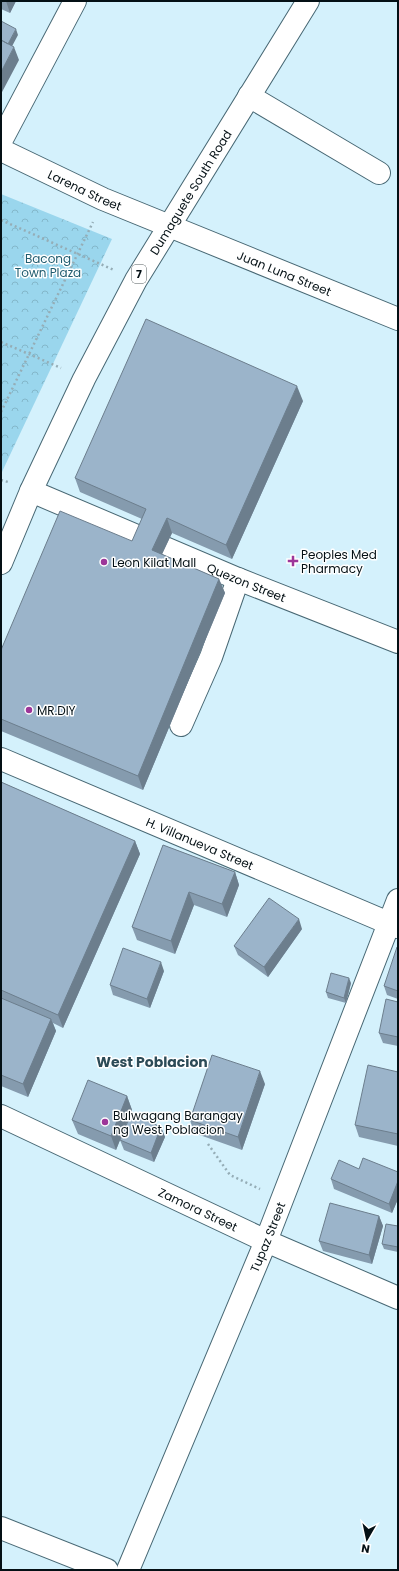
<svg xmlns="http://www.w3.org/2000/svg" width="399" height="1571" font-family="Poppins,sans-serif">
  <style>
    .forest { fill: url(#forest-crowns) }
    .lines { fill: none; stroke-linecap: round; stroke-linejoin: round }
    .minor-casing { stroke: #486874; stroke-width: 24 }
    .major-casing { stroke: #486874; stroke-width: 24 }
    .path { stroke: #95adb6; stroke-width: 2.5; stroke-dasharray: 2 3; stroke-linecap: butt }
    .minor { stroke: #fff; stroke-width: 22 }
    .major { stroke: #fff; stroke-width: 22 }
    .wall { fill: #859bae }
    .shaded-wall { fill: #6c7e8d }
    .building { fill: #9bb4ca; stroke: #6c7e8d }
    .poi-dot { fill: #9d3699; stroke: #fff; stroke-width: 1.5 }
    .labels { text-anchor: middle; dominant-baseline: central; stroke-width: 3; stroke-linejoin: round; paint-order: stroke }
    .shield { fill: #fff; stroke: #4f585b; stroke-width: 1 }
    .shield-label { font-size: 11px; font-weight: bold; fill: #041015 }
    .street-label { font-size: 12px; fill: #041015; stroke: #fff }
    .park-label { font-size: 12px; fill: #205c6f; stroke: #fff }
    .poi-label { font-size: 12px; fill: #041015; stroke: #fff; text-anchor: start }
    .quarter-label { font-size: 14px; font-weight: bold; fill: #2c4b57; stroke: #fff }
  </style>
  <defs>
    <pattern id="forest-crowns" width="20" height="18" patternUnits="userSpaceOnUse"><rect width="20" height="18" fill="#9ad6ed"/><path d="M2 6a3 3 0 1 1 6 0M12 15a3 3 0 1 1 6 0" fill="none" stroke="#83b7ca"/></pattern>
  </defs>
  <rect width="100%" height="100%" fill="#d4f1fc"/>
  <path class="forest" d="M 1,194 L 112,239 L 1,474 Z"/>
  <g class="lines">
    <g class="minor-casing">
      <g id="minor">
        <path d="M 249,96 L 379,173"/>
        <path d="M 1,141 L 75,1"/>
        <path id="s1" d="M 1,150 L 103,199 L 398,319"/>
        <path id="s2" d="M 31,491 L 238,579 L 398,642"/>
        <path d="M 181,725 L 211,657 L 238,579"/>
        <path id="s3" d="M 1,759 L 398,927"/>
        <path id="s4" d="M 1,1116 L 266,1241 L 398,1298"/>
        <path id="s5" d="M 128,1570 L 266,1241 L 398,900"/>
      </g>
    </g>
    <g class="major-casing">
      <g id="major">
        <path id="s6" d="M 1,563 L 31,491 L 84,379 L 136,280 L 308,1"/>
        <path d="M 1,1528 L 107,1570"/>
      </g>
    </g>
    <path class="path" d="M 1,220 L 114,270
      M 1,342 L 61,368
      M 1,412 L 93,222
      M 1,480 L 8,482
      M 208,1144 L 230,1175 L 260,1189"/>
    <use href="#minor" class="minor"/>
    <use href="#major" class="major"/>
  </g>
  <path class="wall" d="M 1,1 L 16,1 L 10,13 L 1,9 Z
    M 303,401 L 232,559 L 172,533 L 162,554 L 219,579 L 225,593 L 143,790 L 1,731 L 1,650 L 132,541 L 142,519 L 80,492 L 75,478 Z
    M 1,782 L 135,841 L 140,854 L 63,1028 L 53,1023 L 56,1031 L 28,1097 L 1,1086 Z
    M 163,845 L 235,872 L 239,885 L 227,917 L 194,905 L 175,954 L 137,940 L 132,927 Z
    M 302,929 L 268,977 L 238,955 L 234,946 Z
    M 398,948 L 398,999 L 387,995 L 384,986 Z
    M 164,971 L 150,1008 L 113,995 L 110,985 Z
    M 351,983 L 346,1003 L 328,998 L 326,992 Z
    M 398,1002 L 398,1046 L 383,1043 L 379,1033 Z
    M 398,1072 L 398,1146 L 359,1137 L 355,1125 Z
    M 265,1084 L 242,1150 L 194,1133 L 190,1120 Z
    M 127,1096 L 132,1110 L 116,1150 L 78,1134 L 72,1120 Z
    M 161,1127 L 165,1137 L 154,1162 L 124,1150 L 120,1140 Z
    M 359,1169 L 398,1172 L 398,1199 L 392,1213 L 334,1189 L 331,1179 Z
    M 379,1216 L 383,1226 L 372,1264 L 323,1251 L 319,1241 Z
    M 398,1226 L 398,1252 L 384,1249 L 382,1244 Z"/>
  <path class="shaded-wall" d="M 6,1 L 16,1 L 10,13 Z
    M 16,29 L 18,35 L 9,52 L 7,46 Z
    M 14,47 L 19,60 L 1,94 L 1,72 Z
    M 297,386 L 303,401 L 232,559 L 226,545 Z
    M 167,518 L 172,533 L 157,565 L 152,550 Z
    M 219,579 L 225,593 L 143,790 L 138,776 Z
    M 135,841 L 140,854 L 63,1028 L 58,1015 Z
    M 235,872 L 239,885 L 227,917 L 222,904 Z
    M 189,892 L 194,905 L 175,954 L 171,941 Z
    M 299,919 L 302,929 L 268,977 L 264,967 Z
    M 161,962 L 164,971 L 150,1008 L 147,999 Z
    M 349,978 L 351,983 L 346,1003 L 344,998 Z
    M 51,1019 L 56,1031 L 28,1097 L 23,1084 Z
    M 260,1071 L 265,1084 L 242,1150 L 238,1137 Z
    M 127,1096 L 132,1110 L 116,1150 L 111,1136 Z
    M 161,1127 L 165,1137 L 154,1162 L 151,1153 Z
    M 398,1181 L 398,1199 L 392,1213 L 389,1204 Z
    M 379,1216 L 383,1226 L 372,1264 L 369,1255 Z"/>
  <path class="building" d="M 1,21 L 16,29 L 8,44 L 1,40 Z
    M 1,40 L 14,47 L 1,72 Z
    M 146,319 L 297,386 L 226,545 L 167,518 L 152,550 L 219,579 L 138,776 L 1,719 L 1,650 L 60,511 L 132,541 L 146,509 L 75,478 Z
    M 1,782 L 135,841 L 58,1015 L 1,990 Z
    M 163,845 L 235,872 L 222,904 L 189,892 L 171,941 L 132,927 Z
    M 269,898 L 299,919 L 264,967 L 234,946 Z
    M 397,947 L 398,948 L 398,991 L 384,986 Z
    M 123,948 L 161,962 L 147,999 L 110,985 Z
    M 331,973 L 349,978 L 344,998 L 326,992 Z
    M 1,998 L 51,1019 L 23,1084 L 1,1075 Z
    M 386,999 L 398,1002 L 398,1037 L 379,1033 Z
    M 212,1055 L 260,1071 L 238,1137 L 190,1120 Z
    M 368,1065 L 398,1072 L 398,1134 L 355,1125 Z
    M 88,1080 L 127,1096 L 111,1136 L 72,1120 Z
    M 131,1114 L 161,1127 L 151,1153 L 120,1140 Z
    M 363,1158 L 398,1172 L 398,1181 L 389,1204 L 331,1179 L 339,1160 L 359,1169 Z
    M 330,1203 L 379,1216 L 369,1255 L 319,1241 Z
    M 386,1224 L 398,1226 L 398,1247 L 382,1244 Z"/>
  <g class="poi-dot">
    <path d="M291 555h4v4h4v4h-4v4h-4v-4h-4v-4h4z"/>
    <circle cx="104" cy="562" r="4"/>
    <circle cx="29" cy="710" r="4"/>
    <circle cx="105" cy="1122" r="4"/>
  </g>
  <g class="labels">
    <rect class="shield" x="132" y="265" width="14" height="18" rx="3"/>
    <g class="shield-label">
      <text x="139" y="274">7</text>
    </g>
    <g class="street-label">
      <text stroke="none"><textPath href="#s1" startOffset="93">Larena Street</textPath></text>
      <text stroke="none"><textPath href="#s6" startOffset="417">Dumaguete South Road</textPath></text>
      <text stroke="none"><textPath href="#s1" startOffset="309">Juan Luna Street</textPath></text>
      <text stroke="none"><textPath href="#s2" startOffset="234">Quezon Street</textPath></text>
      <text stroke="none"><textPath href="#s3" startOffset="216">H. Villanueva Street</textPath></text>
      <text stroke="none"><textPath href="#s4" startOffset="218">Zamora Street</textPath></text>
      <text stroke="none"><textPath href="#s5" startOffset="361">Tupaz Street</textPath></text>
    </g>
    <g class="park-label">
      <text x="48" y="258">Bacong<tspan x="48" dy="14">Town Plaza</tspan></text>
    </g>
    <g class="poi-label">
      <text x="301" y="554">Peoples Med<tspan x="301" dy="14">Pharmacy</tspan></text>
      <text x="112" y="562">Leon Kilat Mall</text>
      <text x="37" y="710">MR.DIY</text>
      <text x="113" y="1115">Bulwagang Barangay<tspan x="113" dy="14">ng West Poblacion</tspan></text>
    </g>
    <g class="quarter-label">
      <text x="152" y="1062">West Poblacion</text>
    </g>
  </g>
  <rect width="399" height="1571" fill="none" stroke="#041015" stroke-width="4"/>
  <g transform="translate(367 1539) rotate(189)" stroke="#ffffff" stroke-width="3" paint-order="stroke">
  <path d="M0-3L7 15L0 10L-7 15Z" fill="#041015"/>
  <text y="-6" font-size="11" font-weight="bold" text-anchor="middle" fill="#041015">N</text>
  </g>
</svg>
